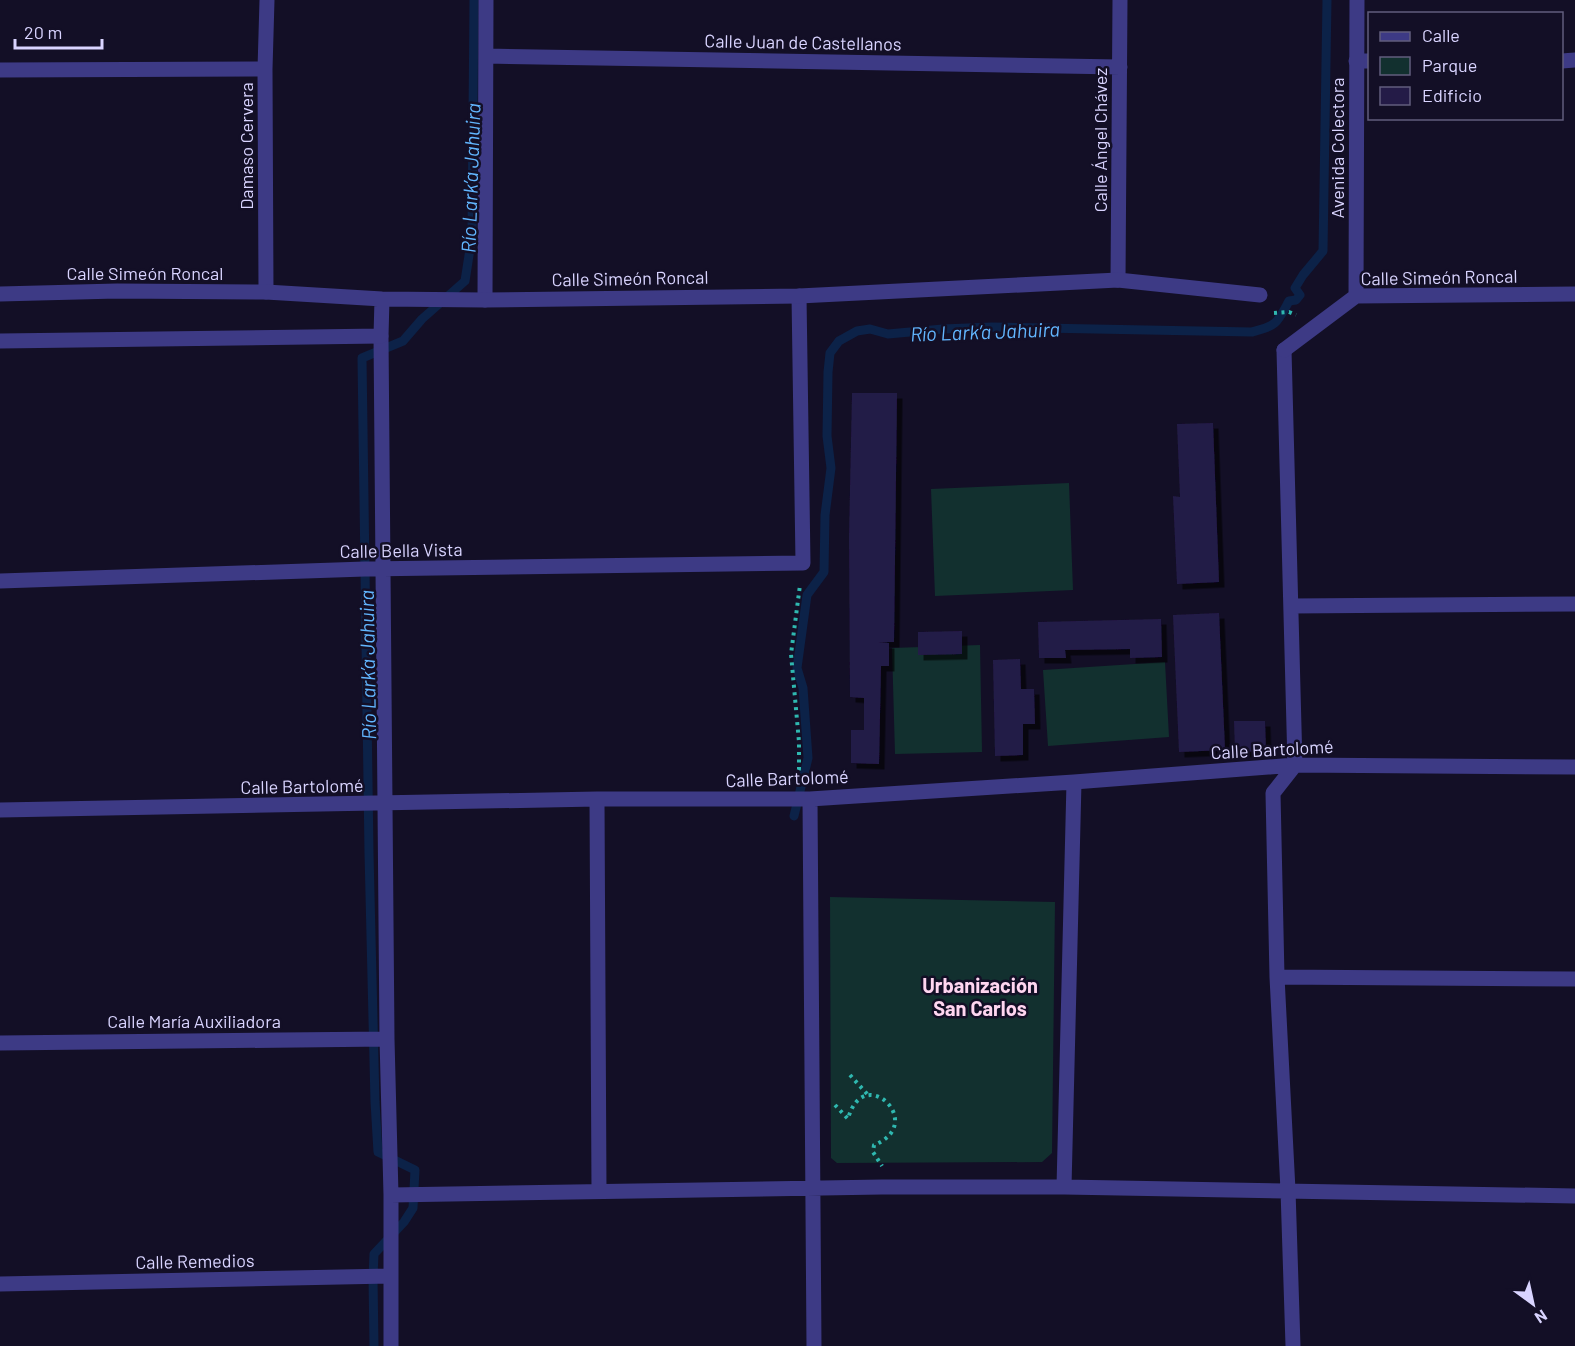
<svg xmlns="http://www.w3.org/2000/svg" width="1575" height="1346" font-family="Barlow,sans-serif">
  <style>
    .park { fill: #12302f }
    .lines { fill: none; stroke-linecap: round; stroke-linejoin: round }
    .stream { stroke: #0c2248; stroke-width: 9 }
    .building { fill: #241b47; filter: url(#shadow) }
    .path { stroke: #2fb8b0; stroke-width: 4; stroke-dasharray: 3 4.5; stroke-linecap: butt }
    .minor { stroke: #3d3a85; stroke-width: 15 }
    .tertiary { stroke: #3d3a85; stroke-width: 15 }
    .labels { text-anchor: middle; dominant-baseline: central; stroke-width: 5; stroke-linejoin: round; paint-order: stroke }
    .street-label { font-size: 18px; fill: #d9d4ff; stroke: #130f26 }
    .water-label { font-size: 20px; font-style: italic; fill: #62b6ff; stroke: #130f26 }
    .neighbourhood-label { font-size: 20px; font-weight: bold; fill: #ffd6f0; stroke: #130f26 }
  </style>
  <defs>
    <filter id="shadow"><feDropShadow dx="5.5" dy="5.5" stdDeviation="0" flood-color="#0009"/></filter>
  </defs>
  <rect width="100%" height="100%" fill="#130f26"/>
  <path class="park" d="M 1069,483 L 1073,590 L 935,596 L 931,489 Z
    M 980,645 L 982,752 L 895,754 L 892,648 Z
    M 1165,662 L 1169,737 L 1048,746 L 1043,670 Z
    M 830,897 L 1055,902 L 1052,1153 L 1042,1162 L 837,1163 L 831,1158 Z"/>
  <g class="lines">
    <path class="stream" d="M 794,816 L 808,758 L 803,688 L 797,668 L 807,595 L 824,572 L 825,515 L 831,468 L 827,436 L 828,372 L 830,353 L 839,341 L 857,331 L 870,329 L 888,334 L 943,329 L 992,327 L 1252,332 C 1277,326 1277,323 1289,301 L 1296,300 L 1300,295 L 1295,288 L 1303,275 L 1323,251 L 1327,0
      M 374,1346 L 373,1277 L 374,1254 L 404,1222 L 413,1208 L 415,1170 L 378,1152 L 375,1102 L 369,853 L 362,358 L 403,341 L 422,319 L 465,281 L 472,236 L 474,0"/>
  </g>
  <path class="building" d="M 852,393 L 897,393 L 894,642 L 878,642 L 889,643 L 889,666 L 881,666 L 879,764 L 851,763 L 851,730 L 864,730 L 864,698 L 850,697 L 849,537 Z
    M 1213,423 L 1219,582 L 1177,584 L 1173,496 L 1180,497 L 1177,424 Z
    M 1219,613 L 1225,750 L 1179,752 L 1173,615 Z
    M 1161,619 L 1162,657 L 1130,658 L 1130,649 L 1065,650 L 1066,658 L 1039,658 L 1038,622 Z
    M 962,631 L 962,654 L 918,655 L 918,632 Z
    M 1020,659 L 1021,689 L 1034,689 L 1035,724 L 1023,724 L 1023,755 L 995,756 L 993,660 Z
    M 1234,721 L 1265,721 L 1266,751 L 1235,752 Z"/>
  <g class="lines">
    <path class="path" d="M 1274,313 L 1289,312 L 1296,315
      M 796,777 L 799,769 L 799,742 L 791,654 L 800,585
      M 850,1075 L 868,1095
      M 835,1105 L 848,1119 C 863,1061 928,1124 874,1145 L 873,1152 L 882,1166"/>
    <path class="minor" d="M 486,56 L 1120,67
      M 1356,61 L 1370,61
      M 1562,61 L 1575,60
      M 0,70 L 265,69
      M 1118,280 L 1120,0
      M 266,292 L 265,69 L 267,0
      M 485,300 L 486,0
      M 381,336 L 387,1039 L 391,1195 L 391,1346
      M 1284,350 L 1295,765 L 1273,793 L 1277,977 L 1288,1190 L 1293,1346
      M 0,581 L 365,569 L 803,563 L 799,296
      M 1292,606 L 1575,604
      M 597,799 L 599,1191
      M 810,799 L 814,1346
      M 0,810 L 597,799 L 810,799 L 1074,782 L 1295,765 L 1575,767
      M 1277,977 L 1575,979
      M 0,1043 L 387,1039
      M 1064,1187 L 1074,782
      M 391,1195 L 882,1187 L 1064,1187 L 1575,1196
      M 0,1284 L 390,1276"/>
    <path class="tertiary" d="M 0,294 L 117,291 L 266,292 L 382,299 L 485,300 L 799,296 L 1118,280 L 1260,295
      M 1356,296 L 1357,0
      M 0,341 L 381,336 L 382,299
      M 1284,350 L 1356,296 L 1575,294"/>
  </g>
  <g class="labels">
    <g class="street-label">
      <text transform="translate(803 42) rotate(1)">Calle Juan de Castellanos</text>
      <text transform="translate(1100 140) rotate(-90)">Calle Ángel Chávez</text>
      <text transform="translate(246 146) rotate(-90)">Damaso Cervera</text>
      <text transform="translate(1337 148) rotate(-90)">Avenida Colectora</text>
      <text x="145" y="273">Calle Simeón Roncal</text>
      <text transform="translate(1439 277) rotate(-1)">Calle Simeón Roncal</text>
      <text transform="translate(630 278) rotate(-1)">Calle Simeón Roncal</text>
      <text transform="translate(401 550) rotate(-1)">Calle Bella Vista</text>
      <text transform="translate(1272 749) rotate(-3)">Calle Bartolomé</text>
      <text transform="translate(787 778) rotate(-2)">Calle Bartolomé</text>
      <text transform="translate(302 786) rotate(-1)">Calle Bartolomé</text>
      <text x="194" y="1021">Calle María Auxiliadora</text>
      <text transform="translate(195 1261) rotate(-1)">Calle Remedios</text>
    </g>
    <g class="water-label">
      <text transform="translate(470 178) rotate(-88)">Río Lark’a Jahuira</text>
      <text transform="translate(985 331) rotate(-2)">Río Lark’a Jahuira</text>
      <text transform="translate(367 665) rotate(-91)">Río Lark’a Jahuira</text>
    </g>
    <g class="neighbourhood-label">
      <text x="980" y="985">Urbanización<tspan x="980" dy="23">San Carlos</tspan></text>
    </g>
  </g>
  <rect x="1368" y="12" width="195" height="108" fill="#130f26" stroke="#625e7d" stroke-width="1.5"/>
  <rect x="1380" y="32" width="30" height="9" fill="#3d3a85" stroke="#625e7d" stroke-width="1.5"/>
  <text x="1422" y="42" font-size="18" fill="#d9d4ff">Calle</text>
  <rect x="1380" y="57" width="30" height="18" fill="#12302f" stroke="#625e7d" stroke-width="1.5"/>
  <text x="1422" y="72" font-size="18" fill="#d9d4ff">Parque</text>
  <rect x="1380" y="87" width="30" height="18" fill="#241b47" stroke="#625e7d" stroke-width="1.5"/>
  <text x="1422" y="102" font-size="18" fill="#d9d4ff">Edificio</text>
  <g transform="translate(1533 1304) rotate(147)" stroke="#130f26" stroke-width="4.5" paint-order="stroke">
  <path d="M0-4.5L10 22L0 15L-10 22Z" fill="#d9d4ff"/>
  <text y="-9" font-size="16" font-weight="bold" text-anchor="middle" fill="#d9d4ff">N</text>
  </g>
  <path d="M15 39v9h87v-9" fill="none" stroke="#d9d4ff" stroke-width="3"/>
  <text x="24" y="39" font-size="18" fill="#d9d4ff" stroke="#130f26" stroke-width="4.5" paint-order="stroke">20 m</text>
</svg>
